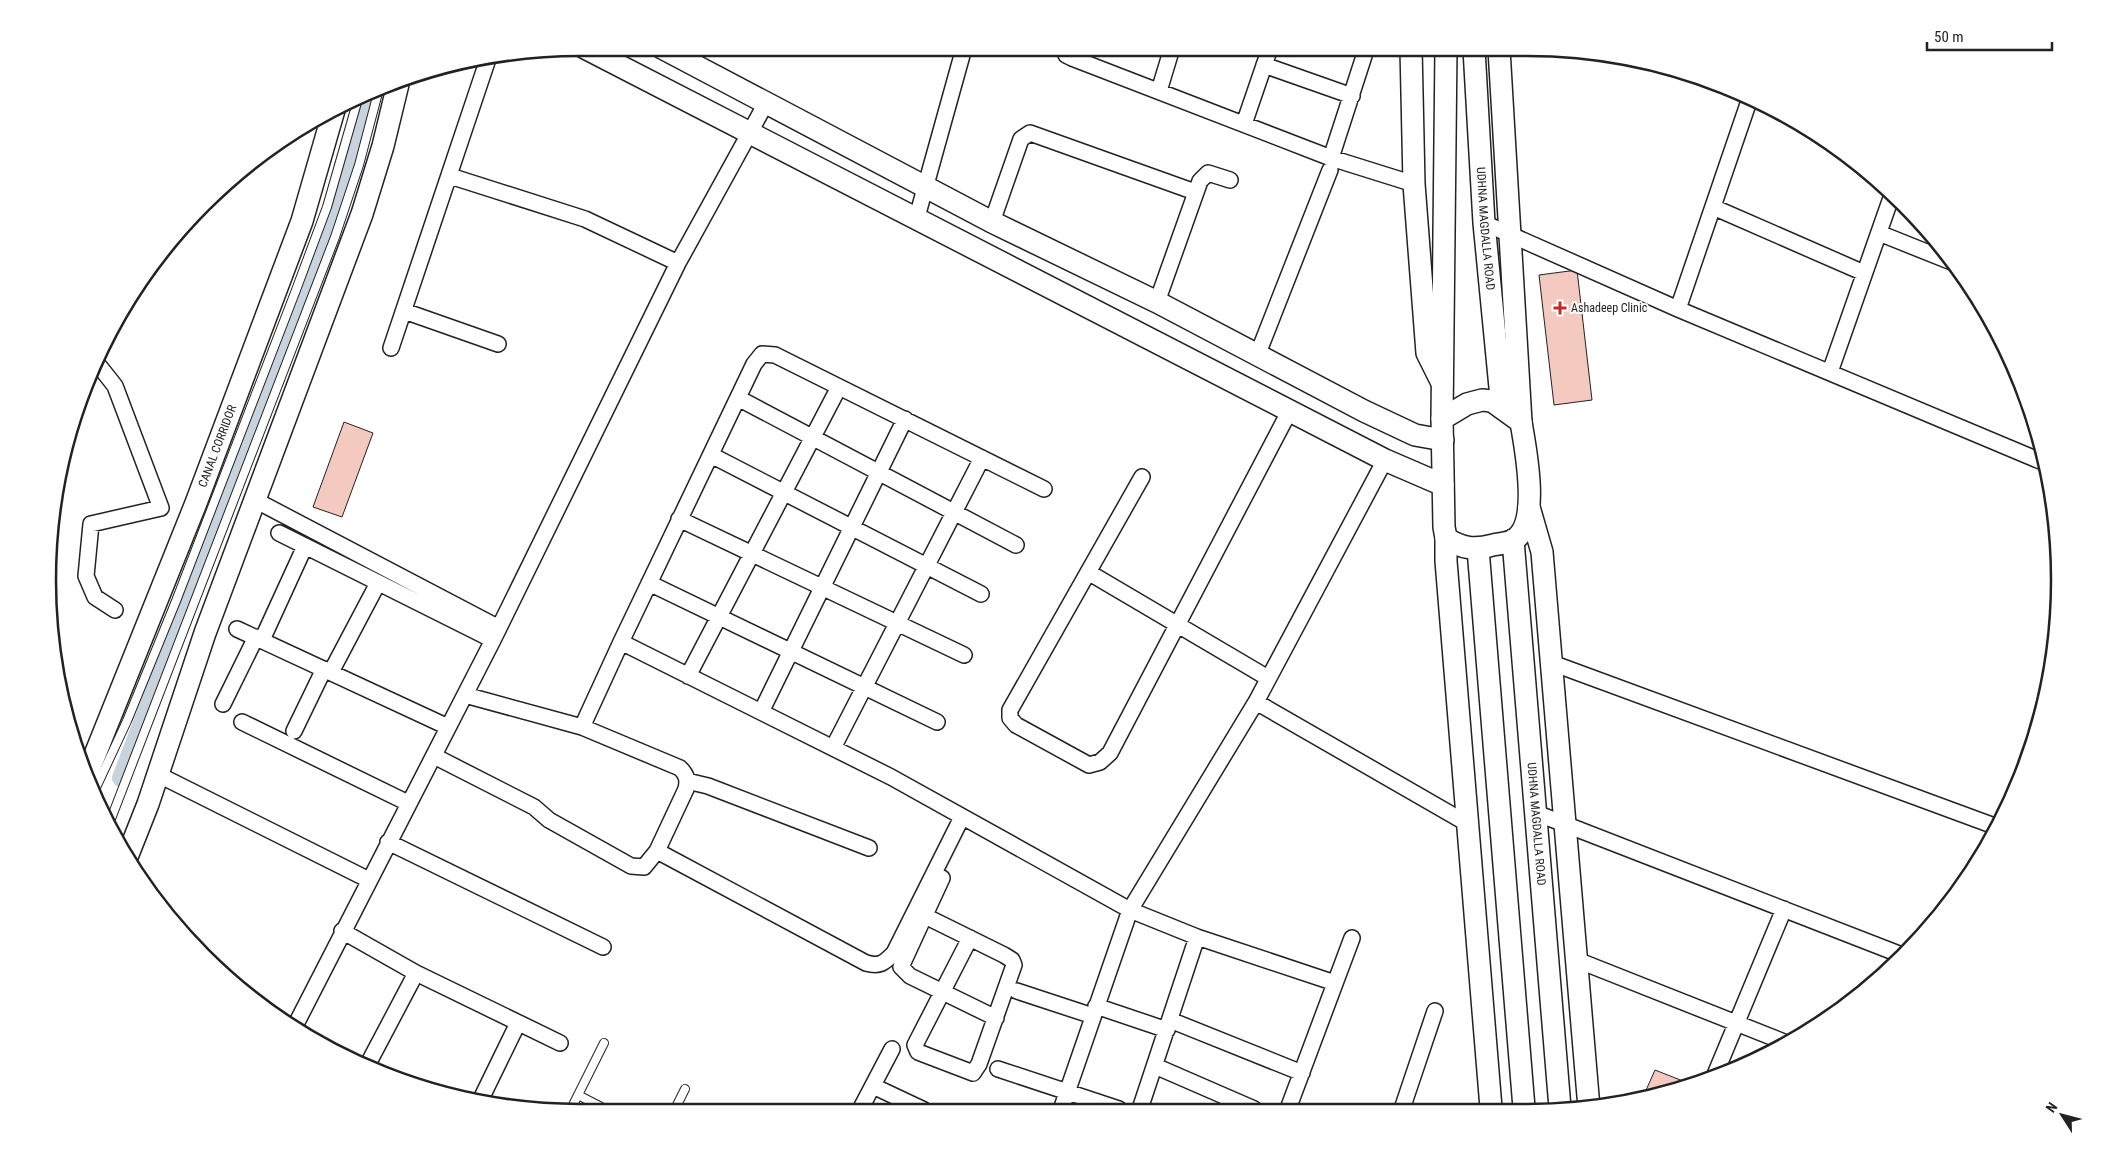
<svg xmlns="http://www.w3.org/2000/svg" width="2107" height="1160" font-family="'Roboto Condensed',sans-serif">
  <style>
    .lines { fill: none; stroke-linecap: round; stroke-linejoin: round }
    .canal { stroke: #c7d3dd; stroke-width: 18 }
    .building { fill: #f3c9c0; stroke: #222 }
    .lane-casing { stroke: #222; stroke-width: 10 }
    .street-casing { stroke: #222; stroke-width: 18 }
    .secondary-casing { stroke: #222; stroke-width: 24 }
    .lane { stroke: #fff; stroke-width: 8 }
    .street { stroke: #fff; stroke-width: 15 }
    .secondary { stroke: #fff; stroke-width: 21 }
    .poi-dot { fill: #c62828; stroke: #fff; stroke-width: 2 }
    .labels { text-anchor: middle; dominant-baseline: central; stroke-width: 4; stroke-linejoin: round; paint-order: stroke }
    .street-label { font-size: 12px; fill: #222; stroke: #fff }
    .poi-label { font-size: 12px; fill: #222; stroke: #fff; text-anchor: start }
    .rim { fill: none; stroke: #222; stroke-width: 2.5 }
  </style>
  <rect width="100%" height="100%" fill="#fff"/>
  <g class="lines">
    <path class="canal" d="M 121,778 L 335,215 L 369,94"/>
  </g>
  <path class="building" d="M 1577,270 L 1592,400 L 1554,405 L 1539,275 Z
    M 344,422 L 373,433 L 342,517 L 313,507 Z
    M 1655,1070 L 1693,1085 L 1643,1097 Z"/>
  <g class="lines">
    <g class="lane-casing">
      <path id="lane" d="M 93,794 L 127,721 L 176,601 L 296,290 L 327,207 L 358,99
        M 109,824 L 335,237 L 359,165 L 379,89
        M 578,1095 L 609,1111
        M 570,1111 L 604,1043
        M 674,1111 L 685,1089"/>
    </g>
    <g class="street-casing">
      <path id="street" d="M 1064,48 L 1066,55 L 1072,58 L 1331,158 L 1414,184
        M 1264,65 L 1352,96
        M 1159,91 L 1172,48
        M 1244,124 L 1270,48
        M 1331,158 L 1365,53
        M 450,176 L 585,219 L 678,263
        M 1713,207 L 1864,273
        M 917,217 L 964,48
        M 992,222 L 1021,139 L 1030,133 L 1195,192
        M 1484,223 L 1678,309 L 2045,463
        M 1879,233 L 1954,263
        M 1157,302 L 1200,181 L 1208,173 L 1230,180
        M 1678,309 L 1749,101
        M 404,311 L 498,344
        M 391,348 L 489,56
        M 1257,356 L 1330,170
        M 96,362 L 115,386 L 161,508 L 91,524 L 86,576 L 95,597 L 115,610
        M 1830,372 L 1892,195
        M 738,398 L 1016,545
        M 711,455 L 981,594
        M 1142,477 L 1010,710 L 1010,718 L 1016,725 L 1089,765 L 1100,762 L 1110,753 L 1290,410
        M 255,500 L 499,628
        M 679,519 L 964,655
        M 279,533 L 493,640
        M 1088,572 L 1268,678
        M 649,583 L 937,722
        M 237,629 L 448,727
        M 262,640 L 305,546
        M 621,642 L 891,777 L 1130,910 L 1197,937 L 1335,983
        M 1552,663 L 1997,827
        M 331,672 L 378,583
        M 688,676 L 839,387
        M 1256,702 L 1468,824
        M 223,704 L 256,637
        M 761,712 L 905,419
        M 242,722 L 408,803
        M 582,727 L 621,642 L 754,364 L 762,354 L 775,355 L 1044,489
        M 294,731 L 324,669
        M 833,748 L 982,458
        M 434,756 L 534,807 L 549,820 L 631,866 L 644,867 L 657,851 L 686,789 C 688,780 687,775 680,768 L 582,727 L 465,695
        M 159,775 L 369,880
        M 687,781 L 708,786 L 869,848
        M 1536,813 L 1904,956
        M 388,842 L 603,947
        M 657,851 L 866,963 C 880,967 884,963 894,953 L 962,817
        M 942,878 L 901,967 L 910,976 L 996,1018
        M 925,916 L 1004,955 L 1012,960 L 1014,965 L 979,1064 L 973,1073 L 918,1052 L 915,1045 L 970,938
        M 342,931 L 416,973 L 560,1043
        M 1577,960 L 1784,1042
        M 1017,991 L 1093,1016
        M 1096,1006 L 1167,1030
        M 1170,1020 L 1302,1073
        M 294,1028 L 493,640 L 678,263 L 766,103
        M 368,1064 L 416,973
        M 1155,1066 L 1254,1109
        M 998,1069 L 1119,1109
        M 1714,1077 L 1784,909
        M 873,1086 L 924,1110
        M 480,1101 L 518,1023
        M 1140,1109 L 1197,937
        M 1288,1109 L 1352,938
        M 1402,1109 L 1435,1011
        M 860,1110 L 892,1049
        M 1061,1110 L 1130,910 L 1256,702 L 1385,460"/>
    </g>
    <g class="secondary-casing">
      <g id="secondary">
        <path d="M 585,48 L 1385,460 L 1443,485"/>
        <path d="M 662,48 L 992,222 L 1157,302 L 1364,411 L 1415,435 L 1443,440"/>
        <path d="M 1411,48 L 1414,184 L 1427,353 L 1442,383"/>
        <path id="s1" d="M 1474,49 L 1484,223 L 1502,408"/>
        <path d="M 1499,49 L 1521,422"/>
        <path d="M 1482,400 L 1492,401 L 1521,422 C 1525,447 1542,526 1512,541 C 1507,543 1499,544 1493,545 C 1475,550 1462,549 1446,538 L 1444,527 L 1442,419 L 1467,404 Z"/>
        <path d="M 1442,419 L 1446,48"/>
        <path d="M 1529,507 L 1542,552 L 1589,1108"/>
        <path d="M 1446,538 L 1446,561 L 1491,1108"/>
        <path id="s2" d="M 1513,540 L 1560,1108"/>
        <path d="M 1478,549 L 1524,1108"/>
        <path id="s3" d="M 86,777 L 196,503 L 302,221 L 334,110"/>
        <path d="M 127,857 L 148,804 L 205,633 L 362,214 L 383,146 L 399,80"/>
      </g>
    </g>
    <use href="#lane" class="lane"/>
    <use href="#street" class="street"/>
    <use href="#secondary" class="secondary"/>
  </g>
  <path class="poi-dot" d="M1557.5 300.5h5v5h5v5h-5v5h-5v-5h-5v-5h5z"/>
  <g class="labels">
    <g class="street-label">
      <text stroke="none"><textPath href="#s1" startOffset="180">UDHNA MAGDALLA ROAD</textPath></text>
      <text stroke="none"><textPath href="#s3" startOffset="356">CANAL CORRIDOR</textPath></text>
      <text stroke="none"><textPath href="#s2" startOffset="285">UDHNA MAGDALLA ROAD</textPath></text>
    </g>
    <g class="poi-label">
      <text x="1571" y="308">Ashadeep Clinic</text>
    </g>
  </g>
  <path d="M0 0H2107V1160H0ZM580 56H1527A524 524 0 0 1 2051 580V580A524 524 0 0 1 1527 1104H580A524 524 0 0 1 56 580V580A524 524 0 0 1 580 56Z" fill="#fff" fill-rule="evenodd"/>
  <path class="rim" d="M580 56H1527A524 524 0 0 1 2051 580V580A524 524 0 0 1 1527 1104H580A524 524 0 0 1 56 580V580A524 524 0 0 1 580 56Z"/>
  <g transform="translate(2062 1115) rotate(306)" stroke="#ffffff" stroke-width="4" paint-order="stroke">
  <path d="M0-4L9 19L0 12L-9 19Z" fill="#222222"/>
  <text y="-8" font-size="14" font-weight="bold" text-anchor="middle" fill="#222222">N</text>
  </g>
  <path d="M1927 42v8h125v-8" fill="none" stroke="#222222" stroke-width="2.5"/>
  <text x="1934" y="42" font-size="15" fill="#222222" stroke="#ffffff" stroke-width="4" paint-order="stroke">50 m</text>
</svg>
